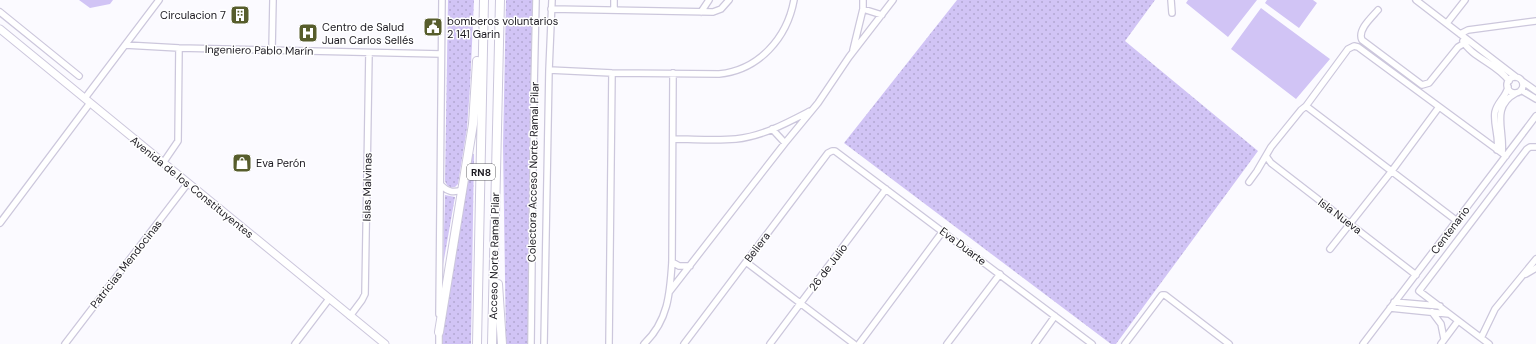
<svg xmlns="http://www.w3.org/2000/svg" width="1536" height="344" font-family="'DM Sans',sans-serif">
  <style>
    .grass { fill: url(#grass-dots) }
    .pitch { fill: #d1c4f5 }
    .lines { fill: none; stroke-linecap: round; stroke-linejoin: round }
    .minor-casing { stroke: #ccc7dc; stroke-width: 8 }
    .major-casing { stroke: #ccc7dc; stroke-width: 9 }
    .highway-casing { stroke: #ccc7dc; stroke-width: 10 }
    .minor { stroke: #fff; stroke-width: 5.5 }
    .major { stroke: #fff; stroke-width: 7 }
    .highway { stroke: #fff; stroke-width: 8 }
    .labels { text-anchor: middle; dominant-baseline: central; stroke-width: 3; stroke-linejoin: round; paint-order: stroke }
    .shield { fill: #fff; stroke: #5f5e63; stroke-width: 1 }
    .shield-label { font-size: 10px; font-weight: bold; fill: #1b1920 }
    .poi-label { font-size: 11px; fill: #1b1920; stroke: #fff; text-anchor: start }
    .street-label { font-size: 11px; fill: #1b1920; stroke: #fff }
  </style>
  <defs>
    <pattern id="grass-dots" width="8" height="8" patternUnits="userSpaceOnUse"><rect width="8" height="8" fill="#d1c4f5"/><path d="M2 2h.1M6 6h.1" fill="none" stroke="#b3a8d2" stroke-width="1.8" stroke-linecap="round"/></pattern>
  </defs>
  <rect width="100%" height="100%" fill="#fbfaff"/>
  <path class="grass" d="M 448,0 L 474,0 L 470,87 L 467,128 L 458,184 L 455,187 C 449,188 447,186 445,181 Z
    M 506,0 L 533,0 L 530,103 L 529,344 L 506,344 L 503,146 Z
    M 957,0 L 1155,0 L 1125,41 L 1258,151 L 1116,344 L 1111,344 L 844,143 Z
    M 472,152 L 474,155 L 471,344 L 442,344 L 445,315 Z
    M 445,195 L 455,197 L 443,265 Z"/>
  <path class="pitch" d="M 79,0 L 113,0 L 110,4 L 90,8 Z
    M 1188,0 L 1257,0 L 1228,37 L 1186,3 Z
    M 1267,0 L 1313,0 L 1317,3 L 1299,28 L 1265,3 Z
    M 1261,8 L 1330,59 L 1296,99 L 1231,49 Z"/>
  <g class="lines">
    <g class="minor-casing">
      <path id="minor" d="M 614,0 L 614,10
        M 1171,0 L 1172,13
        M 1416,0 L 1516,77
        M 551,9 L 713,12 L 721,9 L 729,0
        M 863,9 L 882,15
        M 1378,10 C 1372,17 1357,30 1362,40 L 1422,85 L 1429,83 L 1458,47 L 1463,44
        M 0,12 L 79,76
        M 701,12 L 709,0
        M 1447,23 L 1465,0
        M 1460,34 L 1468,30 L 1536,21
        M 1463,41 C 1471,57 1499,65 1509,81
        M 125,45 L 179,48 L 441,54
        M 272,50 L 273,0
        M 853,50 L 863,9 L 863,0
        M 549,70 L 612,73 L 719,74 C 759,70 787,38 794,0
        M1507 85a8 8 0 1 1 16 0a8 8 0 1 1-16 0Z
        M 1522,81 L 1536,91
        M 1521,90 L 1536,99
        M 85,98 L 159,0
        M 1306,106 L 1457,221
        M 772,129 L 785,143
        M 674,139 C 694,139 715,141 736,139 C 763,136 787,123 810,111
        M 1497,150 C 1500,138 1493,125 1495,112 C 1497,102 1506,97 1508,87
        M 1502,153 C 1505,131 1490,107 1516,93
        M 1266,156 L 1271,163 L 1416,275
        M 163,163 L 178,141 L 179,48
        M 1249,182 L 1257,171 L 1271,147 L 1301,110 L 1306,106 L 1348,49 L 1354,46 L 1358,47 L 1506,156
        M 441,185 C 448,192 453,193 462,190
        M 0,223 L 90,103
        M 1330,249 L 1391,172 L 1439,107
        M 672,262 L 679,266 L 690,266
        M 746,262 L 854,344
        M 1526,274 L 1536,268
        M 670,291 L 785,143 L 818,103 L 849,57 L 893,0
        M 1394,302 L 1440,306
        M 1390,308 L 1449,314
        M 1432,312 L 1441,324 L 1444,339
        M 439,314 L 442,0
        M 350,316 L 362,300 L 365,294 L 369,53
        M 1481,338 L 1495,309 L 1536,259
        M 65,344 L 188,183
        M 295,344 L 329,299
        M 439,344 L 439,328
        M 531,344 L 534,88 L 536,0
        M 544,344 L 549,70 L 552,0
        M 609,344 L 612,73
        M 644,344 C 668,321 670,294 672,262 L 673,73
        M 684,344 L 828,153 L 832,151 L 835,151 L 1092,344
        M 770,344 L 886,189
        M 859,344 L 943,231
        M 947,344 L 1000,274
        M 1035,344 L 1055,316
        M 1125,344 L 1162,295 L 1165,295 L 1229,344
        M 1363,344 L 1536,116
        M 1441,344 L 1458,321
        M 1489,344 L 1419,291 L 1527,149 L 1530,147 L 1536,147"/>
    </g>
    <g class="major-casing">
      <path id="major" d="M 0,29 L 385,344"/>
    </g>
    <g class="highway-casing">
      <path id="highway" d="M 498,284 L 502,344
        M 439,332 L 473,124 L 477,61
        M 477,344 L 484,0
        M 492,344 L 500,0"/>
    </g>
    <use href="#minor" class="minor"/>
    <use href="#major" class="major"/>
    <use href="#highway" class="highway"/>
  </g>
  <defs>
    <g id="building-square" transform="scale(1)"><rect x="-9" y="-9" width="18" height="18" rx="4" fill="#575d2c" stroke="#fff"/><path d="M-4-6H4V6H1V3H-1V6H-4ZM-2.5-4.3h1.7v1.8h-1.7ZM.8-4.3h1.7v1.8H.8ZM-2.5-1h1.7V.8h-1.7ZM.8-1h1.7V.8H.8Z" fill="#fff"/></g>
    <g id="civic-square" transform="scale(1)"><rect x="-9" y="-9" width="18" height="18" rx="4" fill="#575d2c" stroke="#fff"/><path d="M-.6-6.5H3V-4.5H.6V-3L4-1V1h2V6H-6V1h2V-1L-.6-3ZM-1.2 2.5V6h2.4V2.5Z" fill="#fff"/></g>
    <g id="hospital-square" transform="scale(1)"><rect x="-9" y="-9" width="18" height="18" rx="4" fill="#575d2c" stroke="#fff"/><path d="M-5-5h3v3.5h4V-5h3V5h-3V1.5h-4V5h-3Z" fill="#fff"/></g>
    <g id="shop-square" transform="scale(1)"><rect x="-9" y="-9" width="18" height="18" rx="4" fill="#575d2c" stroke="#fff"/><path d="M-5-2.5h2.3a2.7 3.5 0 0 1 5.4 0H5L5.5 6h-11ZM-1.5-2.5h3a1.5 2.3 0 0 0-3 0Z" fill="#fff"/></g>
  </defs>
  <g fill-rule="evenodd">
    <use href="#building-square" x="240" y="15"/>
    <use href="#civic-square" x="433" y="27"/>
    <use href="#hospital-square" x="308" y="33"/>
    <use href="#shop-square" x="242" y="163"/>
  </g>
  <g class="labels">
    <rect class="shield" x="467" y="164" width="28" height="16" rx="3"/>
    <g class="shield-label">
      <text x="481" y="172">RN8</text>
    </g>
    <g class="poi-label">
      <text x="226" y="15" text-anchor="end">Circulacion 7</text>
      <text x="447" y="21">bomberos voluntarios<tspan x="447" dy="13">2 141 Garin</tspan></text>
      <text x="322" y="27">Centro de Salud<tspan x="322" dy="13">Juan Carlos Sellés</tspan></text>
      <text x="256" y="163">Eva Perón</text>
    </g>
    <g class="street-label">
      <text transform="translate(259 50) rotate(1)">Ingeniero Pablo Marín</text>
      <text transform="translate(533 172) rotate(-89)">Colectora Acceso Norte Ramal Pilar</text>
      <text transform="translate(192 187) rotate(39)">Avenida de los Constituyentes</text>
      <text transform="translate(367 187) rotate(-89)">Islas Malvinas</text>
      <text transform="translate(1340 216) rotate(37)">Isla Nueva</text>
      <text transform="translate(1450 230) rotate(-53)">Centenario</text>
      <text transform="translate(963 246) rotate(37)">Eva Duarte</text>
      <text transform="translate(757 247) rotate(-53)">Beliera</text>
      <text transform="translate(494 256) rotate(-89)">Acceso Norte Ramal Pilar</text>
      <text transform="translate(126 264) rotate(-52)">Patricias Mendocinas</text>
      <text transform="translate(828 267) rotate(-53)">26 de Julio</text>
    </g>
  </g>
</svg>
